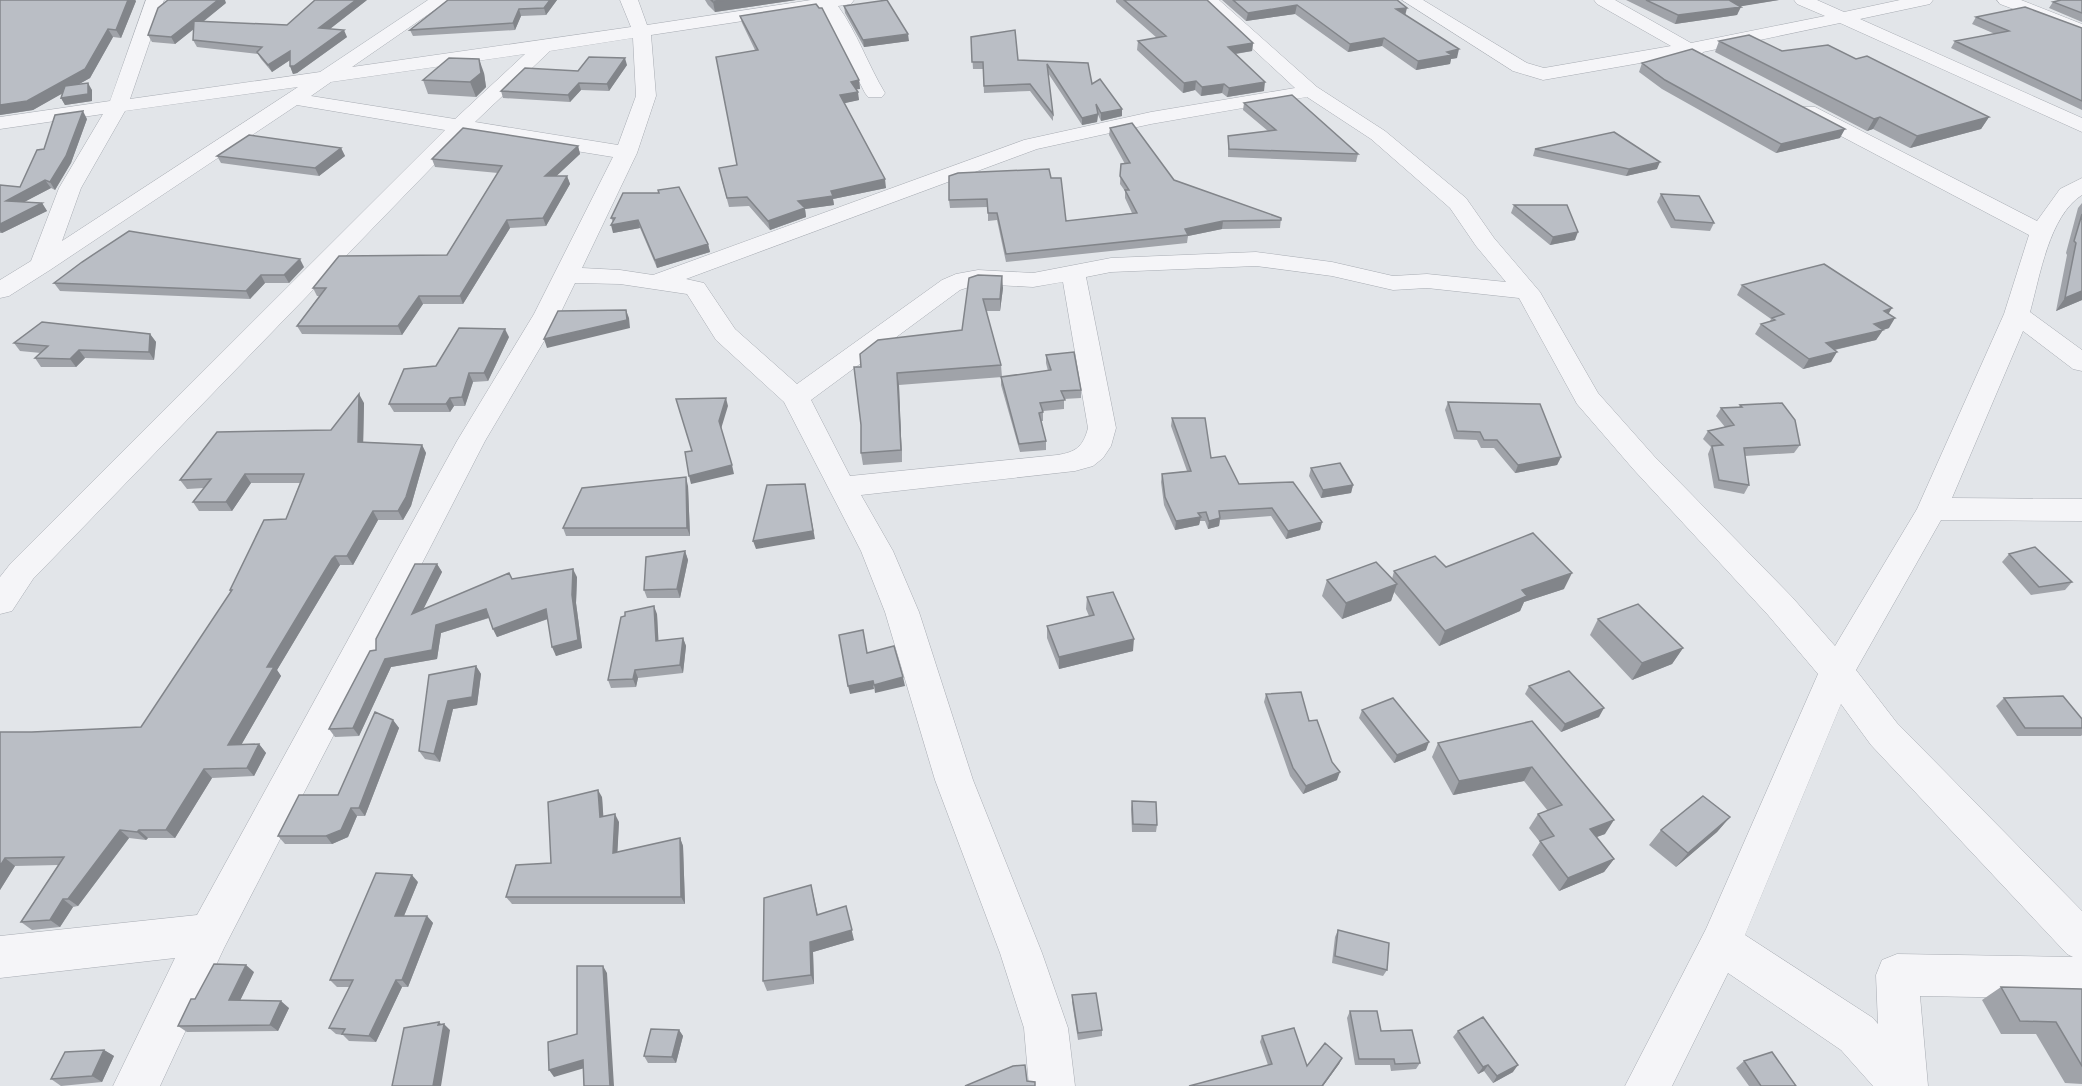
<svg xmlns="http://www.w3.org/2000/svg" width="2082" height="1086" font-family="'Public Sans',sans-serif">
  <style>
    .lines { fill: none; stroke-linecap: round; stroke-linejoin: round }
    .street-casing { stroke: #a8acb3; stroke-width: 1 }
    .street { fill: #f5f5f8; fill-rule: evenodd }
    .wall { fill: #a0a3a9 }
    .shaded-wall { fill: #82858a }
    .building { fill: #babec5; stroke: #82858a; stroke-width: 1.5 }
  </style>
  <rect width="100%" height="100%" fill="#e2e5e9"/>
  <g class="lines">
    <g class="street-casing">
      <path id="street" d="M 146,0 L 164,0 L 130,99 L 320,72 L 428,0 L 449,0 L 352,67 L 631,27 L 620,0 L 638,0 L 647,25 L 811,0 L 854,0 L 851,4 L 838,6 C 857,32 868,65 885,93 L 882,97 L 868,97 L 865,93 L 822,9 L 651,35 L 656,96 L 637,153 L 582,268 L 620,270 L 653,275 L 1024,140 L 1151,112 L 1295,88 L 1200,0 L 1219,0 L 1317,87 L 1385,131 L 1466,198 L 1494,238 L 1540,292 L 1598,393 L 1654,456 L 1792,597 L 1835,646 L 1917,509 L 2004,314 L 2029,235 L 1801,115 L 1798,111 L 1801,107 L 1815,107 L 2037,221 L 2060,189 L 2082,178 L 2082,195 C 2049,216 2040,276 2030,312 L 2082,350 L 2082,371 L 2073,369 L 2023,331 L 1952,498 L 2082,499 L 2082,521 L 1941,520 L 1856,670 L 1897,723 L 2082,911 L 2082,999 L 1920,996 L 1928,1086 L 1873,1086 L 1841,1050 L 1728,973 L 1672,1086 L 1625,1086 L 1706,929 L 1818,674 L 1768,615 L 1634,470 L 1577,404 L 1519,298 L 1427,288 L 1393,290 L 1332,276 L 1256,266 L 1111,272 L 1086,277 L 1116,428 L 1111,446 L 1103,458 L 1093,466 L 1075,471 L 861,495 L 893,551 L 919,612 L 973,780 L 1042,953 L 1068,1028 L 1075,1086 L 1029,1086 L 1024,1028 L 1000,953 L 935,780 L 885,612 L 861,551 L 784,402 L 716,340 L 687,294 L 620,284 L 575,283 L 560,314 L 485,441 L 224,948 L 160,1086 L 113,1086 L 175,958 L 0,978 L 0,936 L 197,915 L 457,441 L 534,314 L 613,157 L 465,133 L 33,579 L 12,611 L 0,614 L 0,577 L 11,563 L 445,130 L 297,105 L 50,270 L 9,296 L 0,298 L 0,280 L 31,261 L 59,188 L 103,114 L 0,129 L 0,117 L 110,101 ZM 633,38 L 636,96 L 618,145 L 475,122 L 550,51 ZM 525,54 L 455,119 L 311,96 L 331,82 ZM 298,87 L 62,241 L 81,188 L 125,111 ZM 1307,97 L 1371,139 L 1450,208 L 1476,246 L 1506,282 L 1427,274 L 1393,276 L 1332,262 L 1256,252 L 1111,258 L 1033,273 L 978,270 L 956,274 L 942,280 L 797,384 L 735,329 L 704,283 L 686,279 L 1037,149 L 1151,124 ZM 1063,282 L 1088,428 C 1083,447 1076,452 1057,455 L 850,476 L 811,400 L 960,290 L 978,284 L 1033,287 ZM 1841,704 L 1871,745 L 2067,954 L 2073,957 L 1897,954 L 1882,960 L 1876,975 L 1878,1024 L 1873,1018 L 1745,935 Z
        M 1402,0 L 1423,0 L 1527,63 L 1544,68 L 1671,46 L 1597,4 L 1594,0 L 1615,0 L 1691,43 L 1825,16 L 1797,4 L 1794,0 L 1817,0 L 1844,12 L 1900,0 L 1933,0 L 1930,4 L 1860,19 L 2082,118 L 2082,132 L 1840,23 L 1703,52 L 1701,56 L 1694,58 L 1686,55 L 1543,80 L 1513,71 Z
        M 1997,0 L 2021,0 L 2082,24 L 2082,35 L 2000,4 Z"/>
    </g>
    <use href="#street" class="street"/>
  </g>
  <path class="wall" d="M 0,0 L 135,0 L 136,1 L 121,38 L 113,37 L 90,78 L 79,84 L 92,90 L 92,101 L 65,105 L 61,98 L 62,93 L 33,110 L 0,115 Z
    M 367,0 L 330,29 L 347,37 L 297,73 L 293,74 L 290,66 L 290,60 L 272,72 L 261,59 L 258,54 L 197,47 L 193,40 L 194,29 L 175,44 L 152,42 L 148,35 L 226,3 L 203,22 L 287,25 Z
    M 448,0 L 557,0 L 546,15 L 521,16 L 515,30 L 413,36 L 410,30 Z
    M 705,0 L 796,0 L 715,12 L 708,5 Z
    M 1116,0 L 1207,0 L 1253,43 L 1252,51 L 1236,54 L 1264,91 L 1227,97 L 1222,93 L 1201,96 L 1195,90 L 1183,93 L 1137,50 L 1138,41 L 1157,38 L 1116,2 Z
    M 1222,0 L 1397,0 L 1406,15 L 1457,58 L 1451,59 L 1450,64 L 1416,70 L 1382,46 L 1348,52 L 1295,14 L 1246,21 Z
    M 1626,0 L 1779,0 L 1740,6 L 1737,15 L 1675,24 Z
    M 2082,0 L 2082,22 L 2049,8 L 2053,2 Z
    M 844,6 L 909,41 L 864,47 L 845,13 Z
    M 740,16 L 859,80 L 860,89 L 856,89 L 859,100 L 844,103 L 886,188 L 833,199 L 834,205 L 805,209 L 806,217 L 770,230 L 749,206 L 729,207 L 721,177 L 737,165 L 755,50 L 742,23 Z
    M 1976,17 L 2082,28 L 2082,110 L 1951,48 L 1955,41 L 1995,34 L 1972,24 Z
    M 971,37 L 1018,60 L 1088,63 L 1092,84 L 1122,109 L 1122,116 L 1101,121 L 1098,115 L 1097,122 L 1082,125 L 1048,73 L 1053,114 L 1053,121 L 1030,91 L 984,93 L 983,69 L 973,69 Z
    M 1719,41 L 1782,51 L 1856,59 L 1989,117 L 1981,129 L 1910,148 L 1873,129 L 1867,131 L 1715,52 Z
    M 1642,63 L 1840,138 L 1776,153 L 1662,89 L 1639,72 Z
    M 627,65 L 609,91 L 581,90 L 570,102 L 503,98 L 501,91 L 578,71 Z
    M 484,73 L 486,87 L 476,97 L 428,94 L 423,80 Z
    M 1244,103 L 1358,154 L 1356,162 L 1228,157 L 1228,136 L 1268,131 L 1243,110 Z
    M 87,119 L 71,163 L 55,190 L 51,188 L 24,202 L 42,203 L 47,211 L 2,233 L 0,233 L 0,185 L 20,187 L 44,149 Z
    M 1110,128 L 1174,180 L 1281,218 L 1280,228 L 1222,229 L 1188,236 L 1187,243 L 1006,262 L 997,220 L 988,221 L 988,207 L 950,208 L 949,200 L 1051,178 L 1066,221 L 1132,213 L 1125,198 L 1125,191 L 1120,184 L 1121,164 L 1125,164 L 1109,135 Z
    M 578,146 L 580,154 L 556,176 L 567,176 L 570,184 L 546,226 L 510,228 L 463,304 L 423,304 L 402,335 L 302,334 L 297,326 L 319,296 L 317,296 L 313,288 L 447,255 L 498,173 L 435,167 L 432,159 Z
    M 341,148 L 345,156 L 319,176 L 221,163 L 217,156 Z
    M 1535,149 L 1657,169 L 1626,176 L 1533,156 Z
    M 623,193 L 708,244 L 710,252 L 657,268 L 640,228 L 613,233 L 613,222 L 611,218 Z
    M 1661,194 L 1714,223 L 1710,231 L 1671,228 L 1657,202 Z
    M 2082,203 L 2082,300 L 2056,311 L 2067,255 L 2066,253 L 2078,208 Z
    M 1514,205 L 1575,240 L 1550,245 L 1511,213 Z
    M 304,267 L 289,283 L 265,283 L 250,299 L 60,291 L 54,283 Z
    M 969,278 L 1003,288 L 1000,311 L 986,311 L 1001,365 L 1002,377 L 899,385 L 902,462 L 863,465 L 861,453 L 861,367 L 962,330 Z
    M 1742,285 L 1889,314 L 1889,328 L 1883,330 L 1876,340 L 1835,350 L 1831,362 L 1803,369 L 1755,334 L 1761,324 L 1770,321 L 1771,319 L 1737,295 Z
    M 150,334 L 156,342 L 154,360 L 85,358 L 76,367 L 41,367 L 35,358 L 41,353 L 20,351 L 14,343 Z
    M 509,337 L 488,381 L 473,382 L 465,406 L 454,406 L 450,412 L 394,412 L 389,404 L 436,366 Z
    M 1046,355 L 1081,390 L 1081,398 L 1064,399 L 1064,409 L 1043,411 L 1043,421 L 1041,421 L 1046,441 L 1046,450 L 1020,452 L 1001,385 L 1001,377 L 1048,371 L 1046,363 Z
    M 1448,402 L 1561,457 L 1557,465 L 1515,473 L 1494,448 L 1481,448 L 1477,440 L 1454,439 L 1445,410 Z
    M 364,403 L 363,442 L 422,445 L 426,453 L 411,506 L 403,520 L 378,520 L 353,565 L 340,565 L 338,568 L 277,670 L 281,676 L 241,745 L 259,744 L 266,753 L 254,776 L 212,778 L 175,838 L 148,838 L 146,840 L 129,838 L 78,906 L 73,907 L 60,927 L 32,930 L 21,922 L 58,865 L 15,866 L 0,890 L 0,732 L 32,732 L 141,727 L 231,592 L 230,590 L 286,519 L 300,483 L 251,483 L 232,511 L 199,511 L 193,502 L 204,488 L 187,489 L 180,480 L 331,430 Z
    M 1740,405 L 1800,445 L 1794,453 L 1745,456 L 1749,485 L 1744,494 L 1714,488 L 1708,454 L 1711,447 L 1703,439 L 1708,431 L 1725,427 L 1716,416 L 1721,408 L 1739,407 Z
    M 1172,418 L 1239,484 L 1322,522 L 1320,530 L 1286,539 L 1271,516 L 1220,520 L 1219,526 L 1208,529 L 1205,521 L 1200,521 L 1199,525 L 1175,530 L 1164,505 L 1161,482 L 1162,474 L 1187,471 L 1171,426 Z
    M 1311,468 L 1353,485 L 1351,493 L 1321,498 L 1309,476 Z
    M 688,486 L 690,536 L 566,536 L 563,528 Z
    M 685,551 L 688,560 L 680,598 L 647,598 L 644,590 Z
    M 2009,554 L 2072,582 L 2065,590 L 2031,595 L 2002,562 Z
    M 437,564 L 442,572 L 423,609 L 512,579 L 577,577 L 576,603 L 582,648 L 556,656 L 548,619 L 497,637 L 493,629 L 489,618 L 441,633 L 437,659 L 391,667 L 359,736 L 335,737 L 329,729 L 376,650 Z
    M 1446,567 L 1564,589 L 1524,602 L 1520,611 L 1439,646 L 1394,592 L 1391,601 L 1342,619 L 1322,596 L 1327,580 L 1392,579 L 1394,571 Z
    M 1087,597 L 1133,651 L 1059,669 L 1047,638 L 1047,626 L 1089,616 L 1086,609 Z
    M 657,614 L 658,641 L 683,638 L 686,646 L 683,673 L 638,678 L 636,687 L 611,688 L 608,680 Z
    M 1598,619 L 1683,648 L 1672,664 L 1632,680 L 1590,635 Z
    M 476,666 L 481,674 L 477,705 L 453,709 L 440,762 L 425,759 L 419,751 Z
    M 1529,686 L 1599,717 L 1561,732 L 1525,694 Z
    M 1266,694 L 1309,721 L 1337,780 L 1303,794 L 1290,776 L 1264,702 Z
    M 2004,698 L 2082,719 L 2082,735 L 2081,736 L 2017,736 L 1996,706 Z
    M 1362,710 L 1426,750 L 1394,763 L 1359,718 Z
    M 393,720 L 399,728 L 365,816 L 357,816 L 348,837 L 332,844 L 285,844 L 278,836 L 338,795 Z
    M 1532,721 L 1605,834 L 1596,837 L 1614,859 L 1604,872 L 1559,891 L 1532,855 L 1540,842 L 1529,828 L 1538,814 L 1548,811 L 1524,781 L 1453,795 L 1432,757 L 1438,743 Z
    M 602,797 L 603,816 L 619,822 L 617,852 L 680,838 L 683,846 L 685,904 L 512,904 L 506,897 L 551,863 Z
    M 1132,801 L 1157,825 L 1156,832 L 1132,832 L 1131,809 Z
    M 1730,817 L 1717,832 L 1676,867 L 1649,845 L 1661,830 Z
    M 418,882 L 404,916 L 427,916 L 433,923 L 408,987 L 402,987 L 376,1042 L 349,1041 L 343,1035 L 336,1034 L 329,1028 L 350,987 L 337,987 L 330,980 Z
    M 811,885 L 818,915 L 854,940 L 813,952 L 814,984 L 767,991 L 763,981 Z
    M 1338,930 L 1387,970 L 1383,976 L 1332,963 L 1335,937 Z
    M 254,972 L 240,1000 L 289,1008 L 278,1031 L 187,1032 L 178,1026 L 195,999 Z
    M 2001,987 L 2082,989 L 2082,1084 L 2065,1083 L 2036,1034 L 2001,1034 L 1982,1000 Z
    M 1072,995 L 1102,1030 L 1102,1036 L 1078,1040 L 1072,1002 Z
    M 1350,1011 L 1381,1031 L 1420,1063 L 1416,1069 L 1391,1071 L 1390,1065 L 1355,1065 L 1347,1018 Z
    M 679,1030 L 683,1036 L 676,1063 L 648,1063 L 644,1056 Z
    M 1458,1031 L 1513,1072 L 1493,1083 L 1484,1071 L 1478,1074 L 1453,1037 Z
    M 1262,1036 L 1307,1066 L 1342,1058 L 1339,1064 L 1323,1086 L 1268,1065 L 1260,1042 Z
    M 104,1050 L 114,1056 L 102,1082 L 61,1086 L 51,1079 Z
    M 1744,1061 L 1796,1086 L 1749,1086 L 1736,1068 Z"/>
  <path class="shaded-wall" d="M 128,0 L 135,0 L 136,1 L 121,38 L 116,30 Z
    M 218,0 L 225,0 L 226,3 L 175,44 L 171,37 Z
    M 356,0 L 367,0 L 322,35 L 319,28 Z
    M 550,0 L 557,0 L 546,15 L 544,8 Z
    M 726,0 L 796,0 L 715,12 L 713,2 Z
    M 1729,0 L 1779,0 L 1725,9 Z
    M 1297,5 L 1295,14 L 1246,21 L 1248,13 Z
    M 1741,7 L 1737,15 L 1675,24 L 1678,15 Z
    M 1407,8 L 1405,16 L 1396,9 Z
    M 519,9 L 521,16 L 515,30 L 513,23 Z
    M 108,29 L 113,37 L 90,78 L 33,110 L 0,115 L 0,105 Z
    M 344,30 L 347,37 L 297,73 L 293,74 L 290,66 Z
    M 908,34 L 909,41 L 864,47 L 863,40 Z
    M 1384,38 L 1382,46 L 1348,52 L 1350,44 Z
    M 1253,43 L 1252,51 L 1227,55 L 1228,47 Z
    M 1459,49 L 1457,58 L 1451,59 L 1450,64 L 1416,70 L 1418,61 L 1447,52 Z
    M 290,51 L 293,58 L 272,72 L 268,65 Z
    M 625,58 L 627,65 L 609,91 L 607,84 Z
    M 479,59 L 484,73 L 486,87 L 476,97 L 470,82 Z
    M 859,80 L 860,89 L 852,90 L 851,82 Z
    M 1196,81 L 1195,90 L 1183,93 L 1184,83 Z
    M 1265,82 L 1264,91 L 1227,97 L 1229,88 Z
    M 88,83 L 92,90 L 92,101 L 65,105 L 61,98 Z
    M 579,83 L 581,90 L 570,102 L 568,95 Z
    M 1224,84 L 1222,93 L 1201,96 L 1202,87 Z
    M 858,92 L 859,100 L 841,104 L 840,95 Z
    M 1122,109 L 1122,116 L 1101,121 L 1101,113 Z
    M 83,111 L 87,119 L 71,163 L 55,190 L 50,182 Z
    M 1098,114 L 1097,122 L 1082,125 L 1082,118 Z
    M 1880,117 L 1873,129 L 1867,131 L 1874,119 Z
    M 1989,117 L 1981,129 L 1910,148 L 1917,136 Z
    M 1845,129 L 1840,138 L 1776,153 L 1781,144 Z
    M 578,146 L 580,154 L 548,184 L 545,176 Z
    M 341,148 L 345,156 L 319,176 L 315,168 Z
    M 1660,162 L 1657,169 L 1626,176 L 1629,169 Z
    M 567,176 L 570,184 L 546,226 L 543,218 Z
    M 885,179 L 886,188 L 833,199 L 834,205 L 805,209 L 806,217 L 770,230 L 768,221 L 798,201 L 831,191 Z
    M 45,180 L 51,188 L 11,209 L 6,201 Z
    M 42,203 L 47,211 L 2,233 L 0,231 L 0,224 Z
    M 507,220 L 510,228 L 463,304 L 460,296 Z
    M 638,220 L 640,228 L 613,233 L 611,225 Z
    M 1223,221 L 1222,229 L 1188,236 L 1185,229 Z
    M 1578,232 L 1575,240 L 1550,245 L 1553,237 Z
    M 708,244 L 710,252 L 657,268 L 655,260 Z
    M 300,259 L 304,267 L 289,283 L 284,275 Z
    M 261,275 L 265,283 L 250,299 L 246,291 Z
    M 1002,276 L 1003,288 L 1000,311 L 1000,299 Z
    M 2082,291 L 2082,300 L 2056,311 L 2065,298 Z
    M 419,296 L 423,304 L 402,335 L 398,326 Z
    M 1892,308 L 1886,318 L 1884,311 Z
    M 626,310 L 629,318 L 630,328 L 547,348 L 544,339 Z
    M 1895,318 L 1889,328 L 1883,330 L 1876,340 L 1820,353 L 1826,343 L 1874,324 Z
    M 505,329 L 509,337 L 488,381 L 484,373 Z
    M 150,334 L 156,342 L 154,360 L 149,352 Z
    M 79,350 L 85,358 L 76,367 L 70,359 Z
    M 1837,352 L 1831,362 L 1803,369 L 1809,359 Z
    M 469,373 L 473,382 L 465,406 L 462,397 Z
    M 897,373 L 899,385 L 902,462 L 901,450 Z
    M 359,394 L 364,403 L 363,451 L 358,442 Z
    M 450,398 L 454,406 L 450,412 L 446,404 Z
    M 726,398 L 728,406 L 721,429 L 719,421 Z
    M 422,445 L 426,453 L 411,506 L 403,520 L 398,511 Z
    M 1561,457 L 1557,465 L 1515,473 L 1518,465 Z
    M 732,465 L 734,474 L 691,484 L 689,476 Z
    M 245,474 L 251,483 L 232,511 L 226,502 Z
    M 686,477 L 688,486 L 690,536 L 687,528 Z
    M 805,484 L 815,539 L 756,549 L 753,541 Z
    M 1353,485 L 1351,493 L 1321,498 L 1323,490 Z
    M 373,511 L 378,520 L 353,565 L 347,556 Z
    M 1201,517 L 1199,525 L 1175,530 L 1176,521 Z
    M 1220,518 L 1219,526 L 1208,529 L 1209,521 Z
    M 1322,522 L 1320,530 L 1286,539 L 1288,531 Z
    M 685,551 L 688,560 L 680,598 L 677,589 Z
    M 335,556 L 340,565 L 338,568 L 277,670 L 281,676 L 236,754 L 228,745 L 267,667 L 332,559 Z
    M 437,564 L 442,572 L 417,622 L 412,614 Z
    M 573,569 L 577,577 L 576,603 L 582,648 L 556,656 L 552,647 L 572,595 Z
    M 1572,573 L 1564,589 L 1524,602 L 1520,611 L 1439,646 L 1445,631 L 1522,590 Z
    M 1397,584 L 1391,601 L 1342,619 L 1346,603 Z
    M 654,606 L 657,614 L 659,649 L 656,641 Z
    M 486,609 L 491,617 L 441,633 L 437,659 L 391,667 L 359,736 L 353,728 L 385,659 L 436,625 Z
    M 546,609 L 550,618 L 497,637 L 493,629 Z
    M 683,638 L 686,646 L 683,673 L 680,665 Z
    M 1134,639 L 1133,651 L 1059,669 L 1059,657 Z
    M 1683,648 L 1672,664 L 1632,680 L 1642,663 Z
    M 476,666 L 481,674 L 477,705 L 453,709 L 440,762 L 434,754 L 448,701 Z
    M 635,670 L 638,678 L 636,687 L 633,679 Z
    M 903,677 L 905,686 L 875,693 L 874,685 Z
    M 873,681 L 874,689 L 850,694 L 848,686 Z
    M 1604,708 L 1599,717 L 1561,732 L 1565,724 Z
    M 393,720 L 399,728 L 365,816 L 359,808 Z
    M 1429,742 L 1426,750 L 1394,763 L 1397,755 Z
    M 259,744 L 266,753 L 254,776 L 247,768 Z
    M 1532,767 L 1524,781 L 1453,795 L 1459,781 Z
    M 204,769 L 212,778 L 175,838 L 166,830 Z
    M 1340,772 L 1337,780 L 1303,794 L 1306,786 Z
    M 598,790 L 602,797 L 604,825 L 600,817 Z
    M 351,808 L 357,816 L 348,837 L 332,844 L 326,836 Z
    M 615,814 L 619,822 L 617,861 L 613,853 Z
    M 1730,817 L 1717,832 L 1676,867 L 1688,853 Z
    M 1614,820 L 1605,834 L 1581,843 L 1590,829 Z
    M 120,830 L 129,838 L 78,906 L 68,899 Z
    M 139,830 L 148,838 L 146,840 L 137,832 Z
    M 680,838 L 683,846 L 685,904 L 681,897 Z
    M 5,858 L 15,866 L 0,890 L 0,866 Z
    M 1614,859 L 1604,872 L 1559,891 L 1568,878 Z
    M 412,875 L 418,882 L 401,923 L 395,916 Z
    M 63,899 L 73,907 L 60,927 L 50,920 Z
    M 846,906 L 854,940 L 813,952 L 814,984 L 811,975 L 810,942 Z
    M 427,916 L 433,923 L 408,987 L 402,980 Z
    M 246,965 L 254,972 L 237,1007 L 229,1000 Z
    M 603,966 L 607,973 L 614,1086 L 610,1086 Z
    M 396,980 L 402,987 L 376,1042 L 369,1036 Z
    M 281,1001 L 289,1008 L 278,1031 L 270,1025 Z
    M 439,1022 L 444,1027 L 444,1024 L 450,1030 L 441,1086 L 433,1086 Z
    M 679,1030 L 683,1036 L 676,1063 L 672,1057 Z
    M 104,1050 L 114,1056 L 102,1082 L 92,1076 Z
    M 1342,1058 L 1339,1064 L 1323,1086 L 1322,1086 Z
    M 583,1060 L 588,1067 L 554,1077 L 549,1070 Z
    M 1488,1065 L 1484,1071 L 1478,1074 L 1483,1067 Z
    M 1518,1065 L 1513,1072 L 1493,1083 L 1497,1076 Z"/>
  <path class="building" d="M 0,0 L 128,0 L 116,30 L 108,29 L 85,69 L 27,101 L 0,105 Z
    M 168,0 L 218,0 L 171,37 L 148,35 L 158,8 Z
    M 315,0 L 356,0 L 319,28 L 344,30 L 294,66 L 290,66 L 290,51 L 268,65 L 257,52 L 262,47 L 193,40 L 194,21 L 287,25 Z
    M 448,0 L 550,0 L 544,8 L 519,9 L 513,23 L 410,30 Z
    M 711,0 L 726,0 L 713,2 Z
    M 887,0 L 908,34 L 863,40 L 844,6 Z
    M 1124,0 L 1207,0 L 1253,43 L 1228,47 L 1265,82 L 1229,88 L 1224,84 L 1202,87 L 1196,81 L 1184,83 L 1138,41 L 1166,36 Z
    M 1233,0 L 1397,0 L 1407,8 L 1396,9 L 1459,49 L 1447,52 L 1452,55 L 1418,61 L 1384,38 L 1350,44 L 1297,5 L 1248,13 Z
    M 1646,0 L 1731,0 L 1729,0 L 1741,7 L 1678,15 Z
    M 2061,0 L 2082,0 L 2082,13 L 2053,2 Z
    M 816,4 L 819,8 L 822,8 L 859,80 L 851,82 L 858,92 L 840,95 L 885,179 L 831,191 L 833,196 L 798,201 L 805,208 L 768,221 L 747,197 L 727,198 L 719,168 L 737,165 L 716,57 L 758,50 L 740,16 Z
    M 2025,7 L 2082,28 L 2082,101 L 1955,41 L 2009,31 L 1976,17 Z
    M 1015,30 L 1018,60 L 1088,63 L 1092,84 L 1100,79 L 1122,109 L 1101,113 L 1096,104 L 1098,114 L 1082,118 L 1047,64 L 1053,114 L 1030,84 L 984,86 L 983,62 L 972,62 L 971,37 Z
    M 1749,35 L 1782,51 L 1828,45 L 1856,59 L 1867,56 L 1989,117 L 1917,136 L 1880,117 L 1874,119 L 1719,41 Z
    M 1692,49 L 1845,129 L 1781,144 L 1665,80 L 1642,63 Z
    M 589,57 L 625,58 L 607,84 L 579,83 L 568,95 L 501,91 L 525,68 L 578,71 Z
    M 449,58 L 479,59 L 481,73 L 470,82 L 423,80 Z
    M 88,83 L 88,94 L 61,98 L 65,86 Z
    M 1292,95 L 1358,154 L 1229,149 L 1228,136 L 1276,130 L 1244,103 Z
    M 83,111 L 66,156 L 50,182 L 45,180 L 6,201 L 42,203 L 0,224 L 0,185 L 20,187 L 37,150 L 44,149 L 55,115 Z
    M 1132,123 L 1174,180 L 1281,218 L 1281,220 L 1223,221 L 1185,229 L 1188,235 L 1006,254 L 997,213 L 988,213 L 987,199 L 949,200 L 949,176 L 958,173 L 1049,169 L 1051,178 L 1061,178 L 1066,221 L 1137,213 L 1125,190 L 1129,190 L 1120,176 L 1121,164 L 1130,163 L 1110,128 Z
    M 463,128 L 578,146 L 545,176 L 567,176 L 543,218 L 507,220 L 460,296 L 419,296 L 398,326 L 297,326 L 326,288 L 313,288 L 339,256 L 447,255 L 502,166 L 432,159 Z
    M 1614,132 L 1660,162 L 1629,169 L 1535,149 Z
    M 249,135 L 341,148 L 315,168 L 217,156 Z
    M 679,187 L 708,244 L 655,260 L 638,220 L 611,225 L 615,218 L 611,218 L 623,193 L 659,193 L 658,190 Z
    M 1661,194 L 1699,196 L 1714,223 L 1675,220 Z
    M 1514,205 L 1567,205 L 1578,232 L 1553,237 Z
    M 2082,214 L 2082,291 L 2065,298 L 2076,243 L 2074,241 Z
    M 129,231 L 300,259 L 284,275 L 261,275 L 246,291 L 54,283 L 82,262 Z
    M 1824,264 L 1892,308 L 1884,311 L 1895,318 L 1874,324 L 1883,330 L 1826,343 L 1837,352 L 1809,359 L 1761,324 L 1775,320 L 1772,318 L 1784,314 L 1742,285 Z
    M 978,275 L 1002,276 L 1000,299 L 983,299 L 1001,365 L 897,373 L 901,450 L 861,453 L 861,425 L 854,367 L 861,367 L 860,354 L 878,340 L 962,330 L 969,278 Z
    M 626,310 L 627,320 L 544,339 L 558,311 Z
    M 42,322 L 150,334 L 149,352 L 79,350 L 70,359 L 35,358 L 48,346 L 14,343 Z
    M 459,328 L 505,329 L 484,373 L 469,373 L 462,397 L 450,398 L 446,404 L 389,404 L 404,369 L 436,366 Z
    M 1074,352 L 1081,390 L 1061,391 L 1065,400 L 1040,403 L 1043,412 L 1039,413 L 1046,441 L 1019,444 L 1001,377 L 1051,370 L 1046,355 Z
    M 359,394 L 358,442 L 422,445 L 406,497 L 398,511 L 373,511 L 347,556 L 335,556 L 332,559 L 267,667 L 274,667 L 228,745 L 259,744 L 247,768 L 204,769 L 166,830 L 139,830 L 137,832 L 120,830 L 68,899 L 63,899 L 50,920 L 21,922 L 64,857 L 5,858 L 0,866 L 0,732 L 32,732 L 141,727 L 232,590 L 230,590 L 264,520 L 286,519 L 304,474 L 245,474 L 226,502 L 193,502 L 211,479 L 180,480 L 217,432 L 331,430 Z
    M 726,398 L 719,421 L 732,465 L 689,476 L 685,452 L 692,451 L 676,399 Z
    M 1448,402 L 1540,404 L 1561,457 L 1518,465 L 1497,440 L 1484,440 L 1480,432 L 1457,431 Z
    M 1782,403 L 1795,420 L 1800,445 L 1744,448 L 1749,485 L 1719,480 L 1712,446 L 1723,445 L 1708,431 L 1734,425 L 1721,408 L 1742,407 L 1740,405 Z
    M 1172,418 L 1205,418 L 1211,458 L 1225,456 L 1239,484 L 1293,482 L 1322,522 L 1288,531 L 1272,508 L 1219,511 L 1220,518 L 1209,521 L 1206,512 L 1198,513 L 1201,517 L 1176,521 L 1165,497 L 1162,474 L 1191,471 Z
    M 1340,463 L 1353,485 L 1323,490 L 1311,468 Z
    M 686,477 L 687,528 L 563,528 L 582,488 Z
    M 805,484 L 813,531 L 753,541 L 767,485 Z
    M 1533,533 L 1572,573 L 1522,590 L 1527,596 L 1445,631 L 1394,571 L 1435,556 L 1446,567 Z
    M 2035,547 L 2072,582 L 2039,587 L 2009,554 Z
    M 685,551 L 677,589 L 644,590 L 646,557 Z
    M 1376,562 L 1397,584 L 1346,603 L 1327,580 Z
    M 415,564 L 437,564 L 412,614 L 509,573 L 512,579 L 573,569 L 572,595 L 578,640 L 552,647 L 546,609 L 493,629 L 486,609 L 436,625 L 432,650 L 385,659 L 353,728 L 329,729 L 370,651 L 376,650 L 376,639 Z
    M 1113,592 L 1134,639 L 1059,657 L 1047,626 L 1094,615 L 1087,597 Z
    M 1638,604 L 1683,648 L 1642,663 L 1598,619 Z
    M 654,606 L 656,641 L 683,638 L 680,665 L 635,670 L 633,679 L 608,680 L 621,617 L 625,616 L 625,612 Z
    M 863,630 L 867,653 L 894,646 L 903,677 L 874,685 L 873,681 L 848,686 L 839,635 Z
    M 476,666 L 472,697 L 448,701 L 434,754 L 419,751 L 429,675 Z
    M 1569,671 L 1604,708 L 1565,724 L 1529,686 Z
    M 1301,692 L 1309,721 L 1317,720 L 1332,762 L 1340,772 L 1306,786 L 1293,768 L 1266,694 Z
    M 2063,696 L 2082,719 L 2082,728 L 2025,728 L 2004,698 Z
    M 1393,698 L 1429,742 L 1397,755 L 1362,710 Z
    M 375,712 L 393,720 L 359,808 L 351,808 L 341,830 L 326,836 L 278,836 L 299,795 L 338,795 Z
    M 1532,721 L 1614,820 L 1590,829 L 1614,859 L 1568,878 L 1540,841 L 1554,836 L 1538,814 L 1562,805 L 1532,767 L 1459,781 L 1438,743 Z
    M 598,790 L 600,817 L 615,814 L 613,853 L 680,838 L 681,897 L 506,897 L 516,865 L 551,863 L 548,802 Z
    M 1703,796 L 1730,817 L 1688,853 L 1661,830 Z
    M 1132,801 L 1156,802 L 1157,825 L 1133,824 Z
    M 376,873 L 412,875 L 395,916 L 427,916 L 402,980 L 396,980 L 369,1036 L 342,1034 L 345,1029 L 329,1028 L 353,980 L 330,980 Z
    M 811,885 L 817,915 L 846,906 L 852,930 L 810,942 L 811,975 L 763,981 L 764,898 Z
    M 1338,930 L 1389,943 L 1387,970 L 1335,956 Z
    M 214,964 L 246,965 L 229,1000 L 281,1001 L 270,1025 L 178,1026 L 191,999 L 195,999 Z
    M 577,966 L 603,966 L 610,1086 L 584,1086 L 583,1060 L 549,1070 L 548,1042 L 577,1034 Z
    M 2001,987 L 2082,989 L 2082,1066 L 2056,1022 L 2020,1021 Z
    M 1096,993 L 1102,1030 L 1078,1033 L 1072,995 Z
    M 1350,1011 L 1377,1011 L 1381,1031 L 1412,1030 L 1420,1063 L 1395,1064 L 1394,1059 L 1359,1059 Z
    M 1483,1017 L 1518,1065 L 1497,1076 L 1488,1065 L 1483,1067 L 1458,1031 Z
    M 439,1022 L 438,1025 L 444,1024 L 433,1086 L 392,1086 L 404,1028 Z
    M 1294,1028 L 1307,1066 L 1325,1043 L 1342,1058 L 1322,1086 L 1189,1086 L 1272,1064 L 1262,1036 Z
    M 651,1029 L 679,1030 L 672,1057 L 644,1056 Z
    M 104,1050 L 92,1076 L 51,1079 L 65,1052 Z
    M 1772,1052 L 1796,1086 L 1761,1086 L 1744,1061 Z
    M 1025,1065 L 1027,1081 L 1035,1082 L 1035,1086 L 965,1086 L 1013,1066 Z"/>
</svg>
